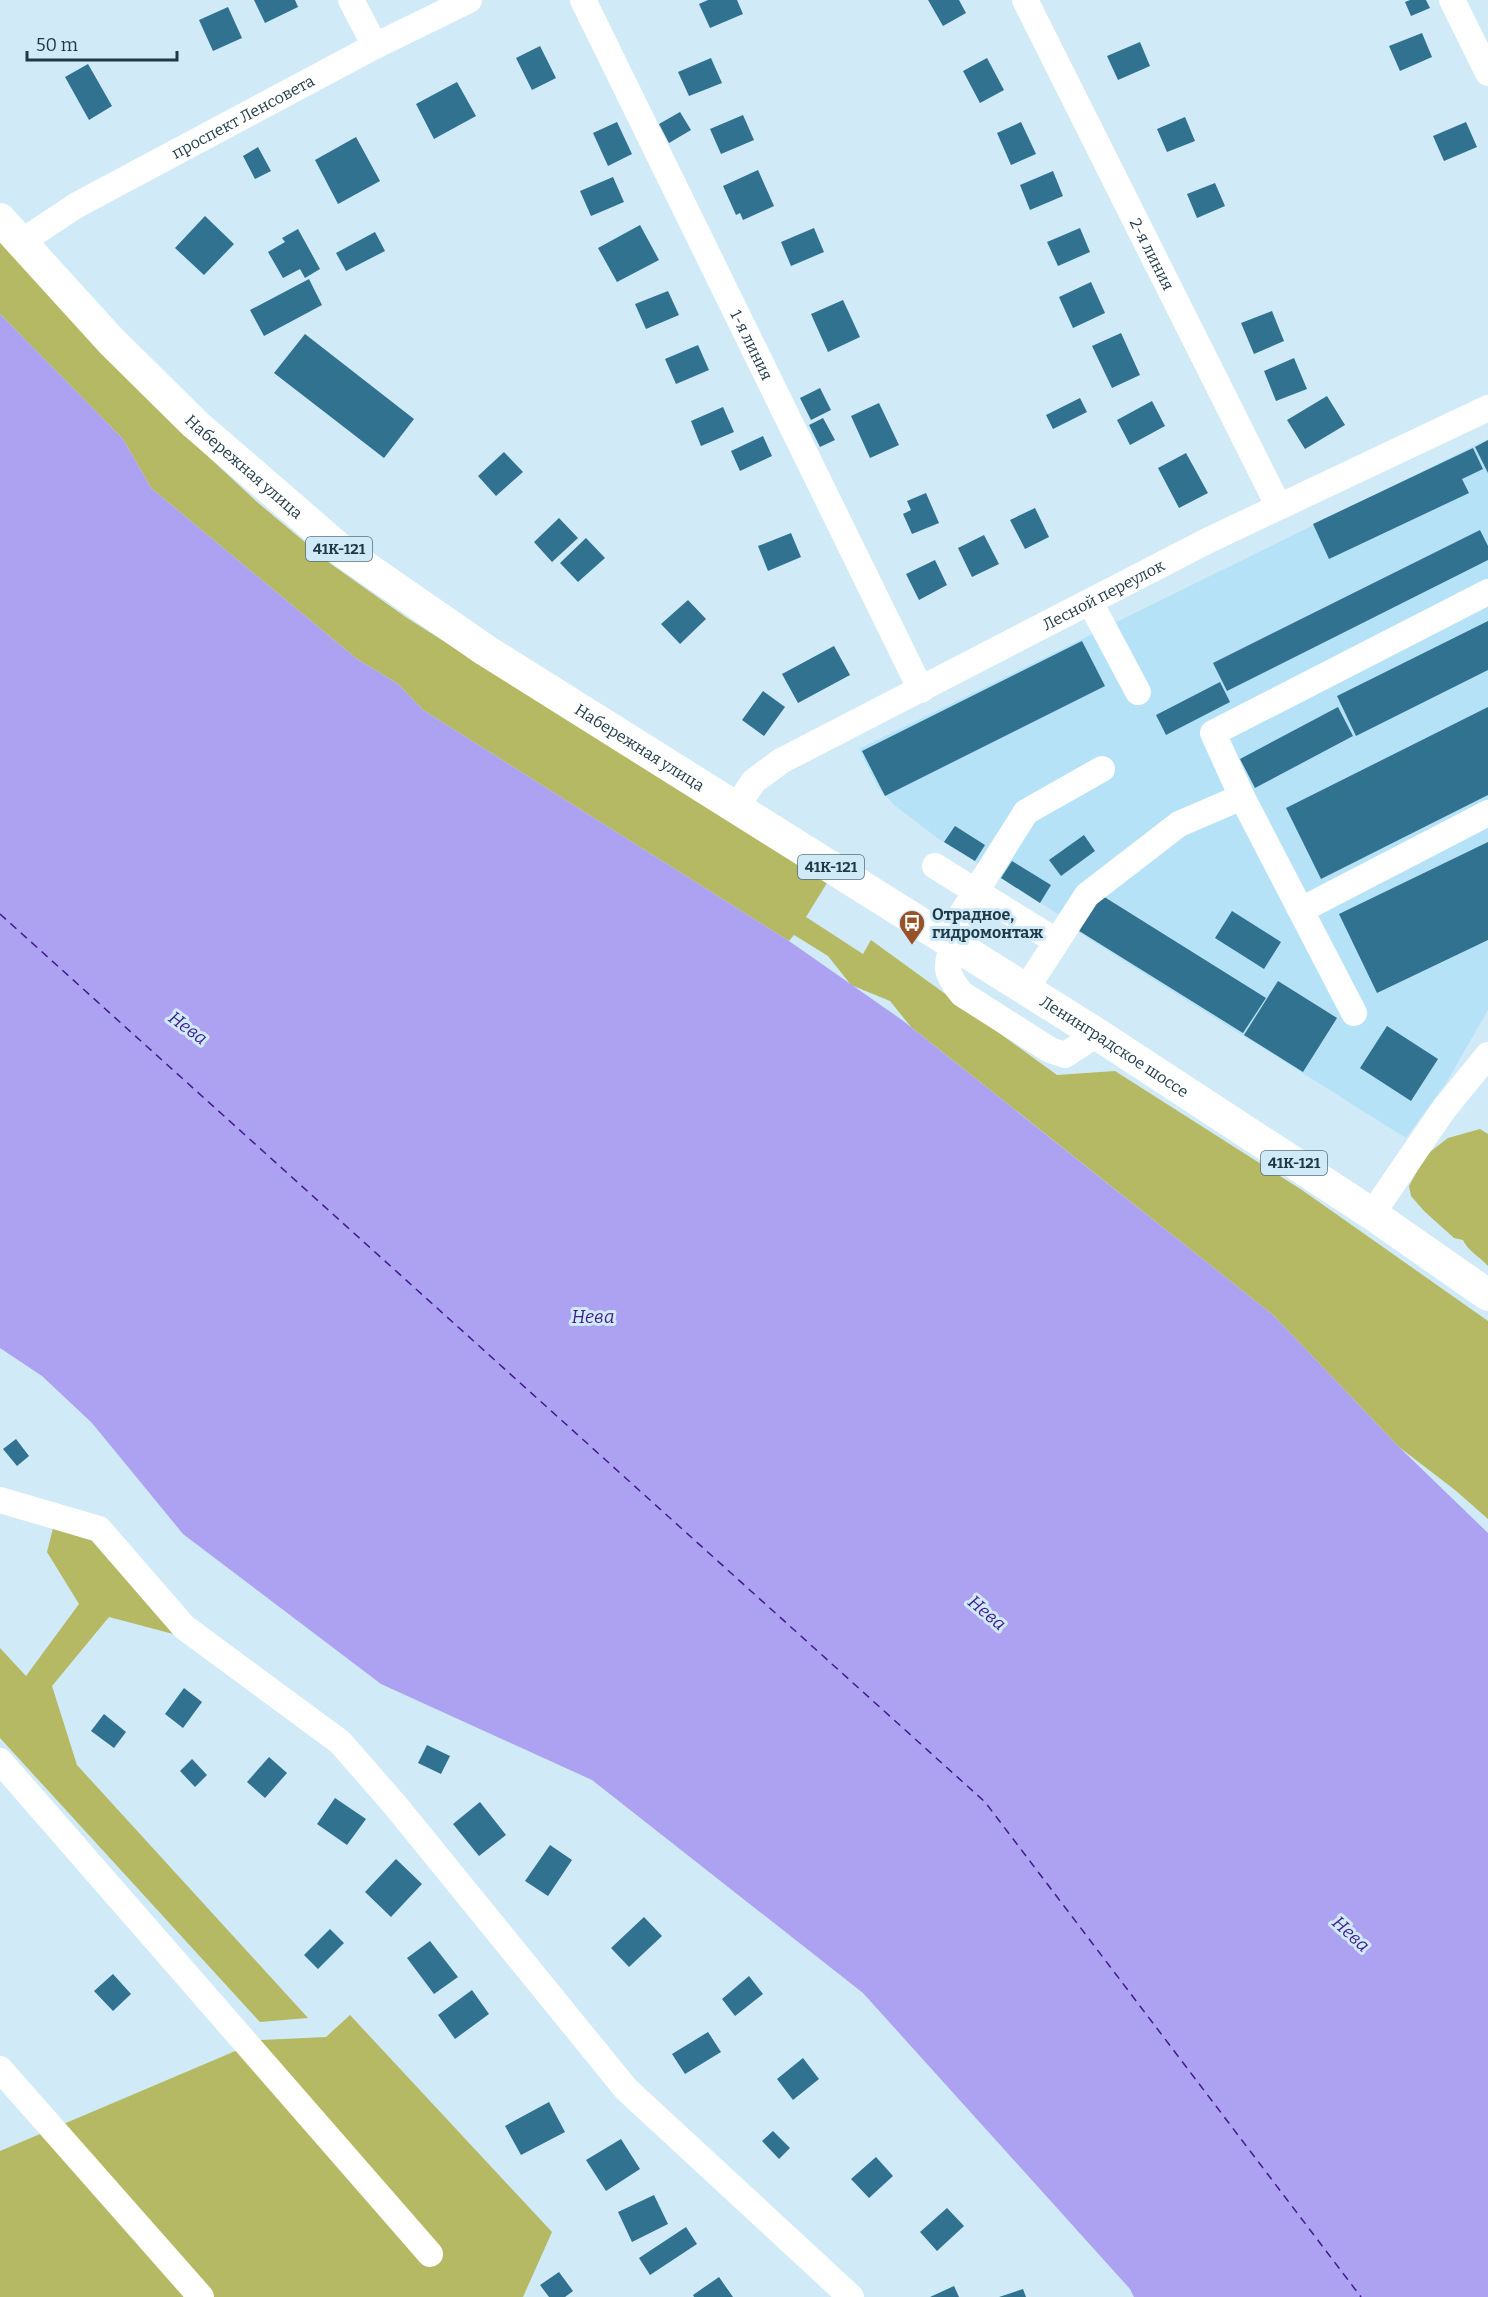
<svg xmlns="http://www.w3.org/2000/svg" width="1488" height="2297" font-family="Bitter,serif">
  <style>
    .built { fill: #b6e2f8 }
    .green { fill: #b6b963 }
    .water { fill: #ada1f1 }
    .lines { fill: none; stroke-linecap: round; stroke-linejoin: round }
    .ferry { stroke: #411a8d; stroke-width: 1.5; stroke-dasharray: 8 6; stroke-linecap: butt }
    .building { fill: #30728f }
    .minor { stroke: #fff; stroke-width: 26 }
    .major { stroke: #fff; stroke-width: 32 }
    .labels { text-anchor: middle; dominant-baseline: central; stroke-width: 6; stroke-linejoin: round; paint-order: stroke }
    .shield { fill: #d1eaf8; stroke: #546f7c; stroke-width: 1.5 }
    .shield-label { font-size: 15px; font-weight: bold; fill: #1f3a47 }
    .street-label { font-size: 16px; fill: #1f3a47; stroke: #d1eaf8 }
    .poi-label { font-size: 16px; font-weight: bold; fill: #1f3a47; stroke: #d1eaf8; text-anchor: start }
    .water-label { font-size: 18px; font-style: italic; fill: #411a8d; stroke: #d1eaf8 }
  </style>
  <rect width="100%" height="100%" fill="#d1eaf8"/>
  <path class="built" d="M 1488,439 L 1488,1010 L 1446,1083 L 1406,1138 L 1075,930 L 1077,926 L 936,837 L 894,805 L 878,787 L 859,749 Z"/>
  <path class="green" d="M 0,240 L 185,435 L 257,502 L 331,564 L 407,618 L 827,883 L 806,917 L 863,954 L 871,940 L 1057,1075 L 1115,1071 L 1302,1190 L 1488,1321 L 1488,1519 L 1455,1490 L 1399,1447 L 1273,1315 L 911,1027 L 890,1001 L 851,985 L 828,956 L 794,935 L 789,941 L 423,710 L 398,684 L 357,659 L 151,488 L 123,439 L 0,314 Z
    M 1480,1129 L 1488,1134 L 1488,1266 C 1480,1257 1467,1250 1463,1240 L 1454,1238 L 1424,1211 L 1411,1196 L 1409,1186 L 1426,1155 L 1448,1138 Z
    M 53,1528 L 97,1542 L 177,1635 L 109,1617 L 52,1686 L 77,1765 L 308,2018 L 260,2022 L 0,1738 L 0,1648 L 26,1676 L 79,1604 L 47,1552 Z
    M 350,2015 L 552,2232 L 523,2297 L 0,2297 L 0,2151 L 261,2040 L 326,2037 Z"/>
  <path class="water" d="M 0,314 L 123,439 L 151,488 L 357,659 L 398,684 L 423,710 L 789,941 L 902,1020 L 1273,1315 L 1399,1447 L 1488,1533 L 1488,2297 L 1134,2297 L 1130,2289 L 863,1993 L 592,1780 L 381,1684 L 183,1534 L 92,1423 L 42,1376 L 0,1348 Z"/>
  <g class="lines">
    <path class="ferry" d="M 0,914 L 985,1802 L 1361,2297"/>
  </g>
  <path class="building" d="M 254,0 L 295,0 L 298,7 L 265,23 Z
    M 708,0 L 737,0 L 743,14 L 710,28 L 699,4 Z
    M 928,0 L 959,0 L 966,13 L 943,26 Z
    M 1410,0 L 1426,0 L 1430,8 L 1411,16 L 1405,2 Z
    M 228,7 L 242,38 L 213,51 L 199,20 Z
    M 1422,33 L 1432,57 L 1400,71 L 1389,46 Z
    M 1140,42 L 1150,66 L 1118,80 L 1107,56 Z
    M 540,46 L 556,78 L 532,90 L 516,58 Z
    M 711,58 L 722,83 L 689,96 L 678,72 Z
    M 987,58 L 1004,90 L 980,103 L 963,71 Z
    M 88,64 L 112,106 L 89,120 L 65,77 Z
    M 457,82 L 476,116 L 434,139 L 416,104 Z
    M 680,112 L 691,130 L 669,143 L 659,124 Z
    M 743,115 L 754,140 L 721,154 L 710,129 Z
    M 1185,117 L 1195,141 L 1167,152 L 1157,129 Z
    M 617,122 L 632,154 L 608,166 L 593,133 Z
    M 1021,122 L 1036,154 L 1011,165 L 997,133 Z
    M 1466,122 L 1477,147 L 1444,161 L 1433,136 Z
    M 356,137 L 380,181 L 338,204 L 315,160 Z
    M 258,147 L 271,171 L 255,179 L 243,156 Z
    M 758,170 L 774,206 L 743,220 L 740,213 L 736,215 L 723,186 Z
    M 1053,171 L 1063,196 L 1030,210 L 1020,185 Z
    M 613,177 L 624,202 L 591,216 L 580,191 Z
    M 1215,183 L 1225,206 L 1197,218 L 1187,194 Z
    M 205,216 L 234,244 L 204,275 L 175,248 Z
    M 640,225 L 659,260 L 617,282 L 598,248 Z
    M 814,228 L 824,252 L 791,266 L 781,242 Z
    M 1080,228 L 1090,252 L 1058,266 L 1047,242 Z
    M 298,229 L 320,269 L 305,278 L 300,269 L 283,278 L 268,252 L 285,242 L 282,238 Z
    M 375,232 L 385,251 L 346,271 L 336,253 Z
    M 309,279 L 322,305 L 264,336 L 250,310 Z
    M 1091,282 L 1105,313 L 1073,328 L 1059,297 Z
    M 668,291 L 679,315 L 646,329 L 635,304 Z
    M 843,300 L 860,337 L 828,352 L 811,314 Z
    M 1272,311 L 1284,341 L 1254,354 L 1241,323 Z
    M 1121,333 L 1140,375 L 1112,388 L 1092,346 Z
    M 305,334 L 414,419 L 384,458 L 274,373 Z
    M 698,345 L 709,370 L 676,384 L 665,359 Z
    M 1294,358 L 1307,389 L 1276,401 L 1264,371 Z
    M 820,388 L 831,410 L 811,420 L 800,398 Z
    M 1327,396 L 1345,425 L 1305,449 L 1287,420 Z
    M 1080,398 L 1087,412 L 1053,429 L 1046,415 Z
    M 1152,401 L 1165,426 L 1130,445 L 1117,420 Z
    M 879,403 L 899,445 L 870,458 L 851,416 Z
    M 723,407 L 734,432 L 701,446 L 691,421 Z
    M 823,418 L 835,440 L 820,447 L 809,425 Z
    M 763,436 L 772,456 L 740,471 L 731,451 Z
    M 1488,440 L 1488,473 L 1475,447 Z
    M 1473,448 L 1483,469 L 1462,479 L 1469,493 L 1329,559 L 1313,524 Z
    M 504,452 L 523,472 L 496,496 L 478,476 Z
    M 1186,453 L 1208,493 L 1179,508 L 1158,468 Z
    M 926,493 L 939,523 L 912,534 L 903,514 L 911,510 L 907,501 Z
    M 1035,508 L 1049,537 L 1025,549 L 1010,520 Z
    M 559,518 L 578,538 L 552,562 L 534,542 Z
    M 1480,530 L 1488,546 L 1488,560 L 1227,691 L 1213,663 Z
    M 791,533 L 801,557 L 768,571 L 758,546 Z
    M 984,535 L 999,564 L 972,577 L 958,548 Z
    M 586,538 L 605,558 L 578,582 L 560,563 Z
    M 935,560 L 947,585 L 919,600 L 906,574 Z
    M 688,600 L 706,619 L 680,644 L 661,624 Z
    M 1488,621 L 1488,670 L 1356,736 L 1337,696 Z
    M 1082,641 L 1105,686 L 885,796 L 862,751 Z
    M 834,646 L 850,675 L 798,703 L 782,674 Z
    M 1220,682 L 1230,702 L 1166,735 L 1156,715 Z
    M 763,691 L 785,707 L 764,736 L 742,720 Z
    M 1338,707 L 1353,736 L 1255,788 L 1240,759 Z
    M 1488,707 L 1488,795 L 1321,879 L 1286,808 Z
    M 955,826 L 985,845 L 975,861 L 944,842 Z
    M 1084,835 L 1095,851 L 1061,876 L 1049,860 Z
    M 1488,842 L 1488,940 L 1377,993 L 1339,914 Z
    M 1012,861 L 1051,885 L 1040,903 L 1001,878 Z
    M 1098,893 L 1266,998 L 1243,1033 L 1076,929 Z
    M 1232,911 L 1281,942 L 1264,969 L 1215,938 Z
    M 1278,981 L 1337,1018 L 1303,1072 L 1244,1035 Z
    M 1387,1026 L 1438,1059 L 1411,1101 L 1360,1068 Z
    M 16,1439 L 29,1456 L 17,1466 L 3,1449 Z
    M 184,1688 L 202,1702 L 183,1728 L 165,1714 Z
    M 104,1714 L 126,1732 L 114,1748 L 91,1731 Z
    M 427,1745 L 450,1756 L 441,1774 L 418,1763 Z
    M 269,1757 L 287,1773 L 265,1798 L 247,1782 Z
    M 192,1759 L 207,1775 L 195,1787 L 180,1771 Z
    M 335,1798 L 366,1819 L 347,1845 L 317,1824 Z
    M 480,1802 L 506,1835 L 479,1856 L 453,1824 Z
    M 550,1845 L 572,1860 L 548,1896 L 525,1881 Z
    M 396,1859 L 422,1884 L 391,1917 L 365,1892 Z
    M 644,1917 L 662,1936 L 629,1967 L 611,1948 Z
    M 330,1929 L 344,1943 L 318,1969 L 304,1955 Z
    M 430,1941 L 458,1977 L 434,1994 L 407,1958 Z
    M 113,1974 L 131,1994 L 113,2011 L 94,1991 Z
    M 749,1976 L 763,1994 L 735,2016 L 722,1999 Z
    M 472,1990 L 489,2014 L 455,2039 L 438,2015 Z
    M 708,2032 L 721,2052 L 685,2074 L 672,2054 Z
    M 803,2058 L 819,2079 L 793,2100 L 777,2079 Z
    M 549,2102 L 565,2132 L 521,2155 L 505,2126 Z
    M 773,2131 L 790,2148 L 779,2159 L 762,2141 Z
    M 621,2139 L 640,2169 L 606,2191 L 586,2160 Z
    M 876,2157 L 893,2176 L 869,2198 L 851,2179 Z
    M 654,2195 L 668,2224 L 632,2242 L 618,2212 Z
    M 947,2208 L 964,2226 L 937,2251 L 920,2232 Z
    M 686,2227 L 697,2244 L 650,2275 L 639,2258 Z
    M 559,2272 L 573,2291 L 565,2297 L 549,2297 L 540,2285 Z
    M 719,2277 L 733,2297 L 694,2297 L 693,2295 Z
    M 954,2286 L 959,2297 L 930,2297 Z
    M 1023,2289 L 1026,2297 L 999,2297 Z"/>
  <g class="lines">
    <g class="minor">
      <path d="M 351,0 L 375,46"/>
      <path id="s1" d="M 583,0 L 921,690"/>
      <path id="s2" d="M 1025,0 L 1279,507"/>
      <path d="M 1452,0 L 1488,73"/>
      <path id="s3" d="M 21,242 L 77,205 L 375,46 L 469,0"/>
      <path d="M 1090,602 L 1138,692"/>
      <path d="M 1242,797 L 1213,733 L 1488,592"/>
      <path id="s4" d="M 736,807 L 754,781 L 781,761 L 1207,541 L 1488,408"/>
      <path d="M 935,866 L 1056,941"/>
      <path d="M 1301,910 L 1488,813"/>
      <path d="M 946,939 L 1026,812 L 1102,769"/>
      <path d="M 954,944 C 944,966 946,975 962,994 L 1050,1050 L 1065,1055 L 1097,1034"/>
      <path d="M 1026,989 L 1087,895 L 1179,824 L 1242,797 L 1354,1013"/>
      <path d="M 1372,1214 L 1444,1109 L 1488,1055"/>
      <path d="M 0,1500 L 99,1529 L 184,1627 L 340,1742 L 395,1805 L 626,2089 L 851,2297"/>
      <path d="M 0,1761 L 430,2254"/>
      <path d="M 0,2069 L 201,2297"/>
    </g>
    <path class="major" id="s5" d="M 0,219 L 111,341 L 195,424 L 342,551 L 485,650 L 1097,1034 L 1372,1214 L 1488,1295"/>
  </g>
  <defs>
    <g id="bus-pin" transform="scale(1.35)"><path d="M0 17L-7.5 6A9.5 9.5 0 1 1 7.5 6Z" fill="#975227" stroke="#d1eaf8"/><path d="M-5-6H5V4H4V6H2V4H-2V6H-4V4H-5ZM-3.5-4V0h7V-4ZM-3.5 1.2v1.5H-2V1.2ZM2 1.2v1.5H3.5V1.2Z" fill="#fff"/></g>
  </defs>
  <g fill-rule="evenodd">
    <use href="#bus-pin" x="912" y="923"/>
  </g>
  <g class="labels">
    <g class="shield">
      <rect x="306" y="537" width="66" height="24" rx="4.5"/>
      <rect x="798" y="855" width="66" height="24" rx="4.5"/>
      <rect x="1261" y="1151" width="66" height="24" rx="4.5"/>
    </g>
    <g class="shield-label">
      <text x="339" y="549">41К-121</text>
      <text x="831" y="867">41К-121</text>
      <text x="1294" y="1163">41К-121</text>
    </g>
    <g class="street-label">
      <text stroke="none"><textPath href="#s3" startOffset="255">проспект Ленсовета</textPath></text>
      <text stroke="none"><textPath href="#s2" startOffset="284">2-я линия</textPath></text>
      <text stroke="none"><textPath href="#s1" startOffset="384">1-я линия</textPath></text>
      <text stroke="none"><textPath href="#s5" startOffset="348">Набережная улица</textPath></text>
      <text stroke="none"><textPath href="#s4" startOffset="428">Лесной переулок</textPath></text>
      <text stroke="none"><textPath href="#s5" startOffset="834">Набережная улица</textPath></text>
      <text stroke="none"><textPath href="#s5" startOffset="1395">Ленинградское шоссе</textPath></text>
    </g>
    <g class="poi-label">
      <text x="932" y="914">Отрадное,<tspan x="932" dy="18">гидромонтаж</tspan></text>
    </g>
    <g class="water-label">
      <text transform="translate(188 1028) rotate(36)">Нева</text>
      <text x="593" y="1317">Нева</text>
      <text transform="translate(987 1613) rotate(40)">Нева</text>
      <text transform="translate(1351 1934) rotate(42)">Нева</text>
    </g>
  </g>
  <path d="M27 51v9h150v-9" fill="none" stroke="#1f3a47" stroke-width="3"/>
  <text x="36" y="51" font-size="18" fill="#1f3a47" stroke="#d1eaf8" stroke-width="4.5" paint-order="stroke">50 m</text>
</svg>
